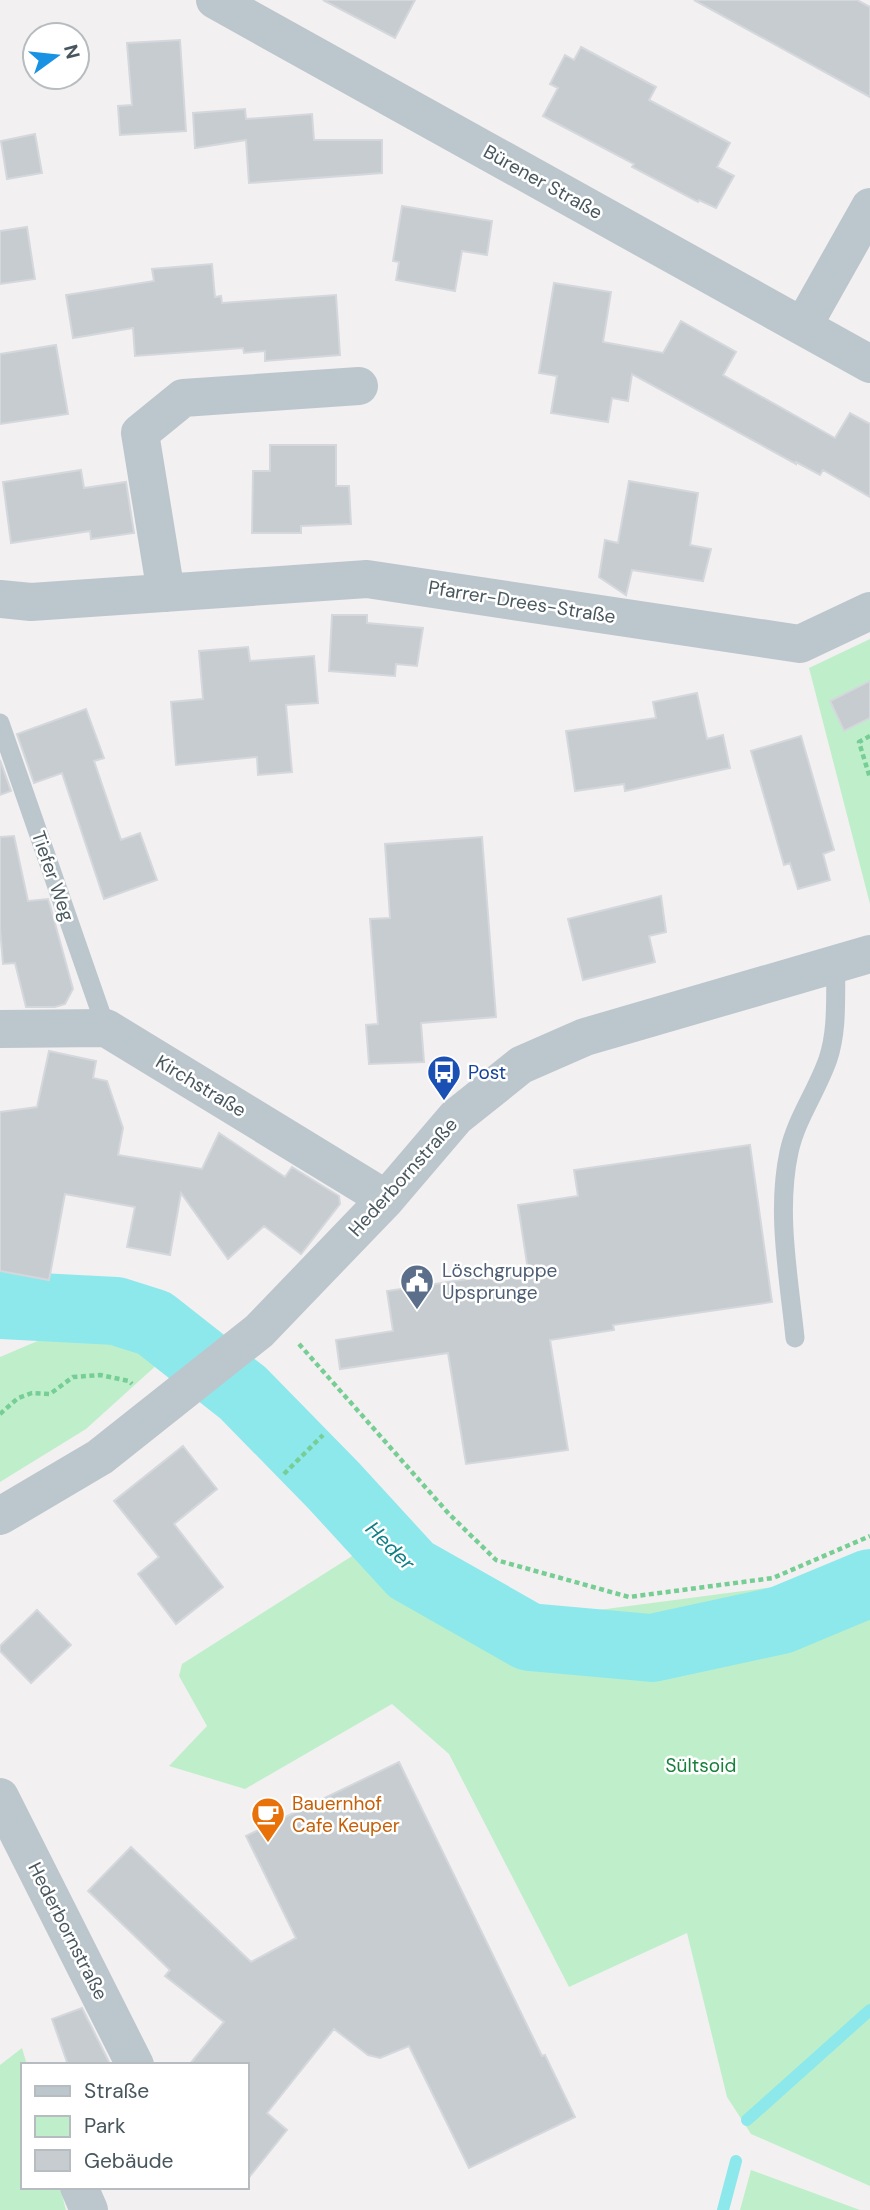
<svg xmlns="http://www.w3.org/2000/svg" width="870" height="2210" font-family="'DM Sans',sans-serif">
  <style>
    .green { fill: #bfefca }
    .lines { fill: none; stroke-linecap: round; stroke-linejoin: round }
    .stream { stroke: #8de8ec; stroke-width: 12 }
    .river { stroke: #8de8ec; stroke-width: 68 }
    .building { fill: #c7ccd0; stroke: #d4d8dc; stroke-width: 2 }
    .path { stroke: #77ce95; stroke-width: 4.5; stroke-dasharray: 5 3.5; stroke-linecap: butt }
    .service { stroke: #bcc7cd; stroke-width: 19 }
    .minor { stroke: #bcc7cd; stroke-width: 38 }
    .labels { text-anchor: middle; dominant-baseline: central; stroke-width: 5; stroke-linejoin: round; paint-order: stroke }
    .street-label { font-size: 19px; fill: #48575e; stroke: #fff }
    .transit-label { font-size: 19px; fill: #164399; stroke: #fff; text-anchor: start }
    .service-label { font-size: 19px; fill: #4e5e75; stroke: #fff; text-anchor: start }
    .park-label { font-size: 19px; fill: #18803b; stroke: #fff }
    .food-label { font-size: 19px; fill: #c56008; stroke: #fff; text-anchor: start }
    .water-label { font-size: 21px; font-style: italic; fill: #0e7f85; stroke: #fff }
  </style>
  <rect width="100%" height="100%" fill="#f3f0f1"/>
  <path class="green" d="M 870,639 L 870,904 L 809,668 Z
    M 54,1334 L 102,1338 L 134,1345 L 159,1363 L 86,1429 L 0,1482 L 0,1357 Z
    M 406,1547 L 530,1619 L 789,1585 L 870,1550 L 870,2186 L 751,2134 L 727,2097 L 687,1933 L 569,1987 L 449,1754 L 392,1704 L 245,1789 L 169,1766 L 207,1726 L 179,1676 L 182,1664 L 360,1551 L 392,1594 L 448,1626 L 405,1588 Z
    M 22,2048 L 27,2065 L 23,2065 L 23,2187 L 60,2187 L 66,2210 L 0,2210 L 0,2065 Z
    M 751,2170 L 860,2210 L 740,2210 Z"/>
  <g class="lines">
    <path class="stream" d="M 0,1314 L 5,1306
      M 747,2120 L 870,2010
      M 723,2210 L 736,2161"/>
    <path class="river" d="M 0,1305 L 116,1311 L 154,1323 L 243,1393 L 334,1486 L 411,1570 L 529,1637 L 652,1648 L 781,1620 L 870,1583"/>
  </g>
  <path class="building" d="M 323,0 L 415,0 L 395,38 Z
    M 694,0 L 857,0 L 870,7 L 870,97 Z
    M 180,40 L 186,131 L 120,135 L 118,106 L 132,105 L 127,43 Z
    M 581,47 L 656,87 L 649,100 L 730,143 L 717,167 L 734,176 L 716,208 L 699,200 L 698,202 L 632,167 L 634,164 L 543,116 L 558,88 L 550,84 L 565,55 L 574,60 Z
    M 245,109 L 246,119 L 312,114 L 314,140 L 382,140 L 382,173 L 249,183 L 246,140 L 195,148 L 193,113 Z
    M 35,134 L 42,173 L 7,179 L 1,141 Z
    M 402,206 L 492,221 L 487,255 L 462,251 L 455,291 L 396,280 L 399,262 L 393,261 Z
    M 27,227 L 35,279 L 0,284 L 0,231 Z
    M 212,264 L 215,297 L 221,296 L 222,303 L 336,295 L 340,355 L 265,361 L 265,351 L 244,353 L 243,348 L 135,356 L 133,328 L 73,338 L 66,295 L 154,281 L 152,269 Z
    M 554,283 L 611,292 L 603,342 L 663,353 L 681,321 L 736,352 L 723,375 L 835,438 L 850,413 L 870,424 L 870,497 L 823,470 L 820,475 L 796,462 L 796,464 L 632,374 L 628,401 L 612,398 L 608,422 L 551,413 L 557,376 L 539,373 Z
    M 56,345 L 68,414 L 0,424 L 0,354 Z
    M 270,445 L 336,445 L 336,486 L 349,486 L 351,524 L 301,526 L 301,533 L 252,533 L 253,471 L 270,471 Z
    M 81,470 L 84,488 L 126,482 L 134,533 L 91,539 L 90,531 L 11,543 L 3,482 Z
    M 629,481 L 698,493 L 690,545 L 711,549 L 703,581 L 632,570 L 626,595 L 599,577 L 605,540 L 618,543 Z
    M 332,615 L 367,615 L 367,623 L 423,628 L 417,666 L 396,664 L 395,676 L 329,671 Z
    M 248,647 L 250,661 L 314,656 L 318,703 L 286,705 L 292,772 L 258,775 L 257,757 L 176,765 L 171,702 L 203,699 L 199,651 Z
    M 870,681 L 870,718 L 844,731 L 830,701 Z
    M 697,693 L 707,739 L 723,735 L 730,768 L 625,791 L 624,784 L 575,791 L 566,731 L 656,718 L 653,702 Z
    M 86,709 L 104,758 L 94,761 L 121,840 L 140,833 L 157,880 L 104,899 L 62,773 L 34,783 L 17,734 Z
    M 801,736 L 834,850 L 823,854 L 830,880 L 798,889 L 790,863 L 784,865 L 751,751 Z
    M 0,760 L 11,791 L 0,795 Z
    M 14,836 L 28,901 L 48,899 L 50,905 L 73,989 L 65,1004 L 55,1007 L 26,1007 L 15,963 L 3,964 L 0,928 L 0,837 Z
    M 482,837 L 496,1017 L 421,1023 L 424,1062 L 369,1064 L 366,1025 L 378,1024 L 370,919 L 390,918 L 385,844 Z
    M 661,896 L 666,932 L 649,936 L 655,962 L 583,980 L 568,919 Z
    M 49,1051 L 96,1061 L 93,1078 L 107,1081 L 123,1128 L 118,1155 L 202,1169 L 219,1133 L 285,1177 L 292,1167 L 339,1196 L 340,1204 L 301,1254 L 264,1226 L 228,1259 L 181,1193 L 170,1255 L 127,1247 L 135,1207 L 65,1194 L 49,1280 L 0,1271 L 0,1112 L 37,1107 Z
    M 750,1145 L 772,1302 L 613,1325 L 614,1330 L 550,1340 L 568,1450 L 466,1464 L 448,1353 L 340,1369 L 336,1340 L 393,1331 L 387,1291 L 528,1270 L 518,1205 L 578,1196 L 574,1170 Z
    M 183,1446 L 217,1489 L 174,1524 L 223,1587 L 176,1624 L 138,1574 L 159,1557 L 114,1501 Z
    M 37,1610 L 71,1645 L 31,1683 L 0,1651 L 0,1646 Z
    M 399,1762 L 542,2056 L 545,2055 L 575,2117 L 469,2168 L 409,2046 L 380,2058 L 368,2055 L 334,2029 L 267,2113 L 287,2130 L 247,2180 L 247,2065 L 189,2065 L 224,2022 L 165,1976 L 170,1970 L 88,1891 L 131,1847 L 251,1962 L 296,1938 L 246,1836 Z
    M 82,2008 L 108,2060 L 110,2065 L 68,2065 L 52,2019 Z"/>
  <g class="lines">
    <path class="path" d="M 870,736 L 859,742 L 870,778
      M 299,1344 L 449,1514 L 496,1560 L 629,1597 L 773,1578 L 870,1536
      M 0,1414 L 18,1398 L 32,1393 L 50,1394 L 73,1377 L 100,1375 L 129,1381 L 132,1384
      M 284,1474 L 323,1435"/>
    <path class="service" d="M 0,723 L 106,1028
      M 795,1338 C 789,1278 776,1212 789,1152 C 796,1119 817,1091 828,1059 C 838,1029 835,996 836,964"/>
    <path class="minor" d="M 215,0 L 870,364
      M 803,326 L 870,207
      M 166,593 L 140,433 L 183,398 L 359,386
      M 0,599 L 31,602 L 367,579 L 800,644 L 870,611
      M 0,1029 L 106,1028 L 386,1199
      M 0,1516 L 100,1457 L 259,1331 L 386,1199 L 456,1117 L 521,1065 L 585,1037 L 870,954
      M 0,1797 L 135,2065
      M 79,2187 L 89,2210"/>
  </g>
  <defs>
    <g id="bus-pin" transform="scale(1.75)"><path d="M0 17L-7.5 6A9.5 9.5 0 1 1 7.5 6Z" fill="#1a4fb4" stroke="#fff"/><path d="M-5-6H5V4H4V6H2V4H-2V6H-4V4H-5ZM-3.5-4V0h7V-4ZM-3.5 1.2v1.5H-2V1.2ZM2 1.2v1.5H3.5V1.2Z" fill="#fff"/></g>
    <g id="civic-pin" transform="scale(1.75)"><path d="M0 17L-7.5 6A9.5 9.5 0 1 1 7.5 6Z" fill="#5c6f8a" stroke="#fff"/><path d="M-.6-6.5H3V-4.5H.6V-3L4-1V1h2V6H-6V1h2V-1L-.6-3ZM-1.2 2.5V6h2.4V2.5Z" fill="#fff"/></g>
    <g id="cafe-pin" transform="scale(1.75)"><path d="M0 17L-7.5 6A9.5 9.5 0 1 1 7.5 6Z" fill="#e8710a" stroke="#fff"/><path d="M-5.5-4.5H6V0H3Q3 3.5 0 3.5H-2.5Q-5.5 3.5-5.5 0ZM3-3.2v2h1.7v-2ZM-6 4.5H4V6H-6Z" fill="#fff"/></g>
  </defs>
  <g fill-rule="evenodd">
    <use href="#bus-pin" x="444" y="1072"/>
    <use href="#civic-pin" x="417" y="1281"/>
    <use href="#cafe-pin" x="268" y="1814"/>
  </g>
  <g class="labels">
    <g class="street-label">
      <text transform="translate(543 182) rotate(29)">Bürener Straße</text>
      <text transform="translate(522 602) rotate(9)">Pfarrer-Drees-Straße</text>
      <text transform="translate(53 876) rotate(71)">Tiefer Weg</text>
      <text transform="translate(201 1086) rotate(31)">Kirchstraße</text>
      <text transform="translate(403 1177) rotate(-48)">Hederbornstraße</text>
      <text transform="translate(68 1931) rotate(63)">Hederbornstraße</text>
    </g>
    <g class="transit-label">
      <text x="468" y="1072">Post</text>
    </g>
    <g class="service-label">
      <text x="442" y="1270">Löschgruppe<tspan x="442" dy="22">Upsprunge</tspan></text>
    </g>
    <g class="park-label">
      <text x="701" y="1765">Sültsoid</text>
    </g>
    <g class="food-label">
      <text x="292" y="1803">Bauernhof<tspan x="292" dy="22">Cafe Keuper</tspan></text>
    </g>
    <g class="water-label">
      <text transform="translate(390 1546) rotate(45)">Heder</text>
    </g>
  </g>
  <rect x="21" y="2063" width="228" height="126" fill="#ffffff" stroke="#b6bcbf" stroke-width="2"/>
  <rect x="35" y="2086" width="35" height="10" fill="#bcc7cd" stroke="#b6bcbf" stroke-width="2"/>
  <text x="84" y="2098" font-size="21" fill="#48575e">Straße</text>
  <rect x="35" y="2116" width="35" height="21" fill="#bfefca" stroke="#b6bcbf" stroke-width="2"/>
  <text x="84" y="2133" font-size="21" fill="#48575e">Park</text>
  <rect x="35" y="2150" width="35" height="21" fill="#c7ccd0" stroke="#b6bcbf" stroke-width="2"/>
  <text x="84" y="2168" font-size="21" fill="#48575e">Gebäude</text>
  <g transform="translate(56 56) rotate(75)"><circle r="33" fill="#ffffff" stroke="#b6bcbf" stroke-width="2"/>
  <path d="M0-5L12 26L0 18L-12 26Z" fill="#1a92e3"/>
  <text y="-10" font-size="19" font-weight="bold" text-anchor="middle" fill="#48575e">N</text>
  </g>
</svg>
